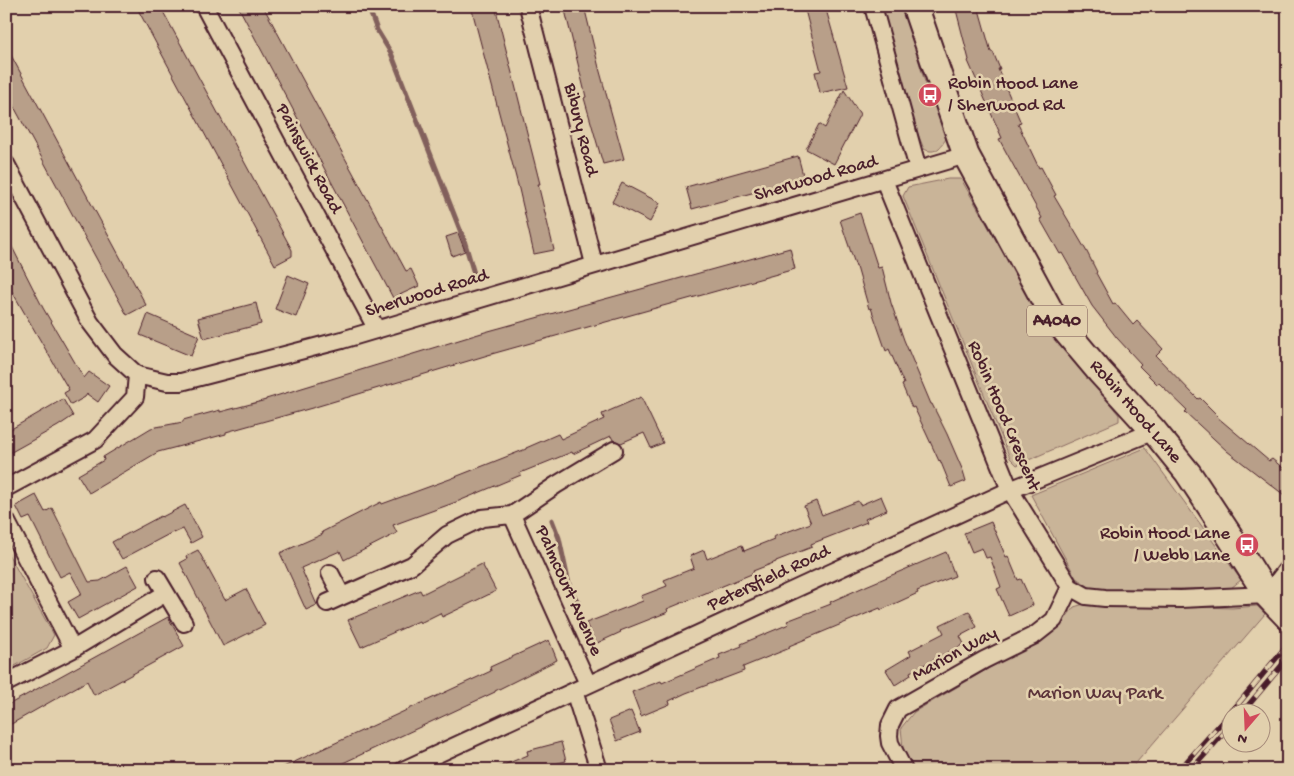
<svg xmlns="http://www.w3.org/2000/svg" width="1294" height="776" font-family="'Gochi Hand',sans-serif">
  <style>
    .green { fill: #c9b498; stroke: #8a6a62 }
    .lines { fill: none; stroke-linecap: round; stroke-linejoin: round }
    .stream { stroke: #82605b; stroke-width: 5 }
    .building { fill: #b89f89; stroke: #4a1f2b }
    .street-casing { stroke: #4a1f2b; stroke-width: 20 }
    .primary-casing { stroke: #4a1f2b; stroke-width: 29 }
    .street { stroke: #e2d0ad; stroke-width: 16 }
    .primary { stroke: #e2d0ad; stroke-width: 25 }
    .rail-casing { stroke: #4a1f2b; stroke-width: 5.5 }
    .rail { stroke: #e2d0ad; stroke-width: 4; stroke-dasharray: 11; stroke-linecap: butt }
    .labels { text-anchor: middle; dominant-baseline: central; stroke-width: 5; stroke-linejoin: round; paint-order: stroke }
    .shield { fill: #e2d0ad; stroke: #785452; stroke-width: 1 }
    .shield-label { font-size: 18px; font-weight: bold; fill: #4a1f2b }
    .poi-label { font-size: 19px; fill: #4a1f2b; stroke: #e2d0ad; text-anchor: start }
    .street-label { font-size: 19px; fill: #4a1f2b; stroke: #e2d0ad }
    .park-label { font-size: 19px; fill: #5d353b; stroke: #e2d0ad }
  </style>
  <rect width="100%" height="100%" fill="#e2d0ad"/>
  <filter id="ink" filterUnits="userSpaceOnUse"><feTurbulence type="fractalNoise" baseFrequency=".02" numOctaves="2"/><feDisplacementMap in="SourceGraphic" scale="10" xChannelSelector="R" yChannelSelector="G"/><feConvolveMatrix kernelMatrix="1 2 1 2 8 2 1 2 1" color-interpolation-filters="sRGB"/></filter>
  <g filter="url(#ink)">
    <path class="green" d="M 877,6 L 903,6 L 924,79 L 947,137 C 941,147 936,155 924,149 L 903,98 Z
      M 948,179 L 961,179 L 1041,319 L 1119,415 L 1119,421 L 1017,465 L 1010,458 L 903,196 L 908,187 Z
      M 1145,448 L 1241,580 L 1231,588 L 1102,590 L 1091,588 L 1076,578 L 1031,495 Z
      M 6,550 L 54,635 L 47,648 L 6,671 Z
      M 1087,603 L 1232,608 L 1257,606 L 1265,614 L 1130,770 L 914,770 L 903,748 L 901,728 L 914,712 L 1058,628 L 1074,607 Z"/>
    <g class="lines">
      <path class="stream" d="M 368,6 L 377,30 L 391,53 L 464,240 L 475,277
        M 552,520 L 559,538 L 570,589 L 578,602"/>
    </g>
    <path class="building" d="M 136,6 L 160,6 L 292,250 L 292,256 L 275,265 Z
      M 238,6 L 263,6 L 406,271 L 411,269 L 419,286 L 393,298 Z
      M 471,6 L 495,6 L 540,184 L 538,184 L 554,250 L 534,254 L 519,189 Z
      M 564,6 L 584,6 L 599,68 L 624,159 L 603,164 L 584,98 L 586,97 Z
      M 804,6 L 825,6 L 848,87 L 820,93 L 815,72 L 821,71 Z
      M 955,6 L 978,6 L 991,52 L 993,52 L 1000,69 L 998,69 L 1021,123 L 1018,124 L 1039,168 L 1041,167 L 1056,195 L 1054,196 L 1087,252 L 1097,272 L 1096,273 L 1113,304 L 1115,303 L 1133,325 L 1137,321 L 1163,349 L 1156,356 L 1198,399 L 1200,398 L 1217,415 L 1216,416 L 1269,461 L 1272,459 L 1288,472 L 1288,498 L 1227,451 L 1185,412 L 1187,410 L 1159,383 L 1157,384 L 1139,366 L 1141,364 L 1117,338 L 1092,306 L 1062,253 L 1060,254 L 1040,219 L 1042,218 L 999,139 L 1002,138 L 968,61 L 969,60 Z
      M 6,46 L 146,305 L 127,315 L 6,92 Z
      M 844,90 L 860,114 L 834,164 L 806,149 L 819,124 L 825,128 Z
      M 798,156 L 804,179 L 692,209 L 686,187 Z
      M 622,183 L 660,203 L 650,222 L 612,202 Z
      M 860,213 L 878,268 L 882,267 L 891,303 L 904,340 L 931,404 L 932,404 L 947,434 L 963,471 L 966,481 L 951,487 L 940,460 L 939,461 L 914,407 L 912,408 L 902,385 L 904,384 L 889,349 L 886,351 L 871,308 L 869,309 L 857,267 L 856,267 L 840,220 Z
      M 458,233 L 465,251 L 452,256 L 446,237 Z
      M 6,235 L 43,308 L 84,378 L 89,372 L 109,386 L 98,402 L 87,394 L 85,397 L 71,405 L 64,393 L 69,390 L 6,281 Z
      M 790,248 L 795,269 L 488,355 L 312,408 L 226,432 L 226,434 L 158,452 L 89,493 L 78,475 L 104,460 L 103,457 L 151,428 L 183,422 L 183,420 L 220,410 L 220,412 L 266,400 L 266,399 L 485,332 Z
      M 288,275 L 309,284 L 296,317 L 275,309 Z
      M 256,303 L 261,324 L 204,339 L 198,318 Z
      M 148,314 L 199,336 L 191,356 L 140,335 Z
      M 641,397 L 663,443 L 651,448 L 644,433 L 621,443 L 613,440 L 611,436 L 573,454 L 572,452 L 520,473 L 521,475 L 459,501 L 393,525 L 397,533 L 344,560 L 340,551 L 301,568 L 317,605 L 306,610 L 280,553 L 323,534 L 322,532 L 381,502 L 382,504 L 450,479 L 526,449 L 526,448 L 558,434 L 561,439 L 604,419 L 602,414 Z
      M 63,399 L 73,416 L 58,426 L 6,455 L 6,432 Z
      M 36,495 L 45,512 L 52,508 L 89,582 L 100,581 L 127,566 L 138,586 L 78,619 L 68,602 L 82,594 L 70,572 L 60,577 L 30,517 L 23,520 L 16,506 Z
      M 881,496 L 887,510 L 865,519 L 867,522 L 811,544 L 812,547 L 776,561 L 776,562 L 753,571 L 754,573 L 667,609 L 668,612 L 620,631 L 621,632 L 595,644 L 586,623 L 643,601 L 641,596 L 667,586 L 664,580 L 694,568 L 690,556 L 704,550 L 707,559 L 742,545 L 744,551 L 774,539 L 773,537 L 811,523 L 804,506 L 816,501 L 822,515 L 858,501 L 860,505 Z
      M 185,505 L 202,537 L 191,543 L 183,529 L 174,533 L 173,532 L 122,559 L 112,542 L 161,516 L 162,517 Z
      M 991,522 L 1006,557 L 1008,556 L 1018,580 L 1021,579 L 1033,605 L 1009,616 L 997,589 L 1001,587 L 990,557 L 986,558 L 982,548 L 972,552 L 964,533 Z
      M 198,550 L 225,600 L 246,589 L 265,625 L 223,646 L 180,563 L 187,559 L 186,556 Z
      M 946,552 L 955,576 L 917,591 L 918,593 L 881,610 L 880,608 L 789,646 L 790,648 L 743,667 L 744,671 L 686,693 L 669,701 L 670,704 L 641,716 L 632,692 L 661,681 L 662,683 L 720,658 L 719,655 L 742,646 L 741,644 L 789,624 L 787,621 L 831,604 L 830,602 L 866,586 Z
      M 482,564 L 496,591 L 442,617 L 440,613 L 420,623 L 419,621 L 361,647 L 348,620 L 420,590 L 422,594 Z
      M 969,611 L 977,627 L 960,636 L 964,644 L 910,672 L 911,675 L 895,685 L 886,670 L 911,655 L 909,651 L 944,633 L 940,625 Z
      M 168,617 L 184,646 L 94,695 L 87,681 L 6,727 L 6,706 Z
      M 549,640 L 557,660 L 495,691 L 495,692 L 328,770 L 277,770 L 491,671 L 490,667 Z
      M 631,711 L 640,732 L 617,741 L 609,720 Z
      M 561,742 L 566,761 L 531,770 L 492,770 L 528,755 L 527,751 Z"/>
    <g class="lines">
      <g class="street-casing">
        <path id="street" d="M 204,6 L 377,330
          M 528,6 L 594,264
          M 873,6 L 918,169
          M 6,164 L 90,322 L 115,355 L 137,375 L 167,382 L 181,382 L 342,340 L 966,155
          M 884,180 L 1010,490 L 1070,587 L 1086,596 L 1105,598 L 1181,599 L 1267,595 L 1288,568
          M 6,488 L 95,440 L 135,397 L 137,375
          M 512,515 L 588,684
          M 6,520 L 73,649 L 6,683
          M 330,573 L 342,596
          M 157,578 L 166,593
          M 327,603 L 412,565 L 447,535 L 482,518 L 512,515 L 556,485 L 614,450
          M 73,649 L 166,593 L 184,623
          M 574,691 L 599,770
          M 403,770 L 1010,490 L 1154,431
          M 904,770 L 890,743 L 889,736 L 890,725 L 898,709 L 984,660 L 1035,635 L 1054,620 L 1070,587"/>
      </g>
      <g class="primary-casing">
        <path id="primary" d="M 915,6 L 966,155 L 1053,316 L 1100,372 L 1154,431 L 1188,473 L 1229,535 L 1267,595 L 1288,617"/>
      </g>
      <use href="#street" class="street"/>
      <use href="#primary" class="primary"/>
      <g class="rail-casing">
        <path id="rail" d="M 1241,714 L 1288,658
          M 1179,770 L 1239,703 L 1288,644
          M 1191,770 L 1232,724"/>
      </g>
      <use href="#rail" class="rail"/>
    </g>
  </g>
  <defs>
    <g id="bus-disc" transform="scale(1.25)"><circle r="9.5" fill="#d1495b" stroke="#e2d0ad"/><path d="M-5-6H5V4H4V6H2V4H-2V6H-4V4H-5ZM-3.5-4V0h7V-4ZM-3.5 1.2v1.5H-2V1.2ZM2 1.2v1.5H3.5V1.2Z" fill="#fff"/></g>
  </defs>
  <g fill-rule="evenodd">
    <use href="#bus-disc" x="930" y="95"/>
    <use href="#bus-disc" x="1247" y="545"/>
  </g>
  <g class="labels">
    <rect class="shield" x="1027" y="305.5" width="60" height="31" rx="4"/>
    <g class="shield-label">
      <text x="1057" y="321">A4040</text>
    </g>
    <g class="poi-label">
      <text x="948" y="84">Robin Hood Lane<tspan x="948" dy="22">/ Sherwood Rd</tspan></text>
      <text x="1230" y="534" text-anchor="end">Robin Hood Lane<tspan x="1230" dy="22">/ Webb Lane</tspan></text>
    </g>
    <g class="street-label">
      <text transform="translate(580 130) rotate(76)">Bibury Road</text>
      <text transform="translate(308 159) rotate(62)">Painswick Road</text>
      <text transform="translate(816 179) rotate(-16)">Sherwood Road</text>
      <text transform="translate(427 294) rotate(-17)">Sherwood Road</text>
      <text transform="translate(1135 412) rotate(49)">Robin Hood Lane</text>
      <text transform="translate(1003 416) rotate(67)">Robin Hood Crescent</text>
      <text transform="translate(769 579) rotate(-25)">Petersfield Road</text>
      <text transform="translate(568 591) rotate(66)">Palmcourt Avenue</text>
      <text transform="translate(955 655) rotate(-29)">Marion Way</text>
    </g>
    <g class="park-label">
      <text x="1095" y="694">Marion Way Park</text>
    </g>
  </g>
  <rect width="1294" height="776" fill="none" stroke="#e2d0ad" stroke-width="25"/>
  <rect x="12" y="12" width="1269" height="751" fill="none" stroke="#4a1f2b" stroke-width="2" filter="url(#ink)"/>
  <g transform="translate(1246 728) rotate(199)"><circle r="24" fill="#e2d0ad" stroke="#a58979"/>
  <path d="M0-4L9 19L0 12L-9 19Z" fill="#d1495b"/>
  <text y="-8" font-size="14" font-weight="bold" text-anchor="middle" fill="#4a1f2b">N</text>
  </g>
</svg>
